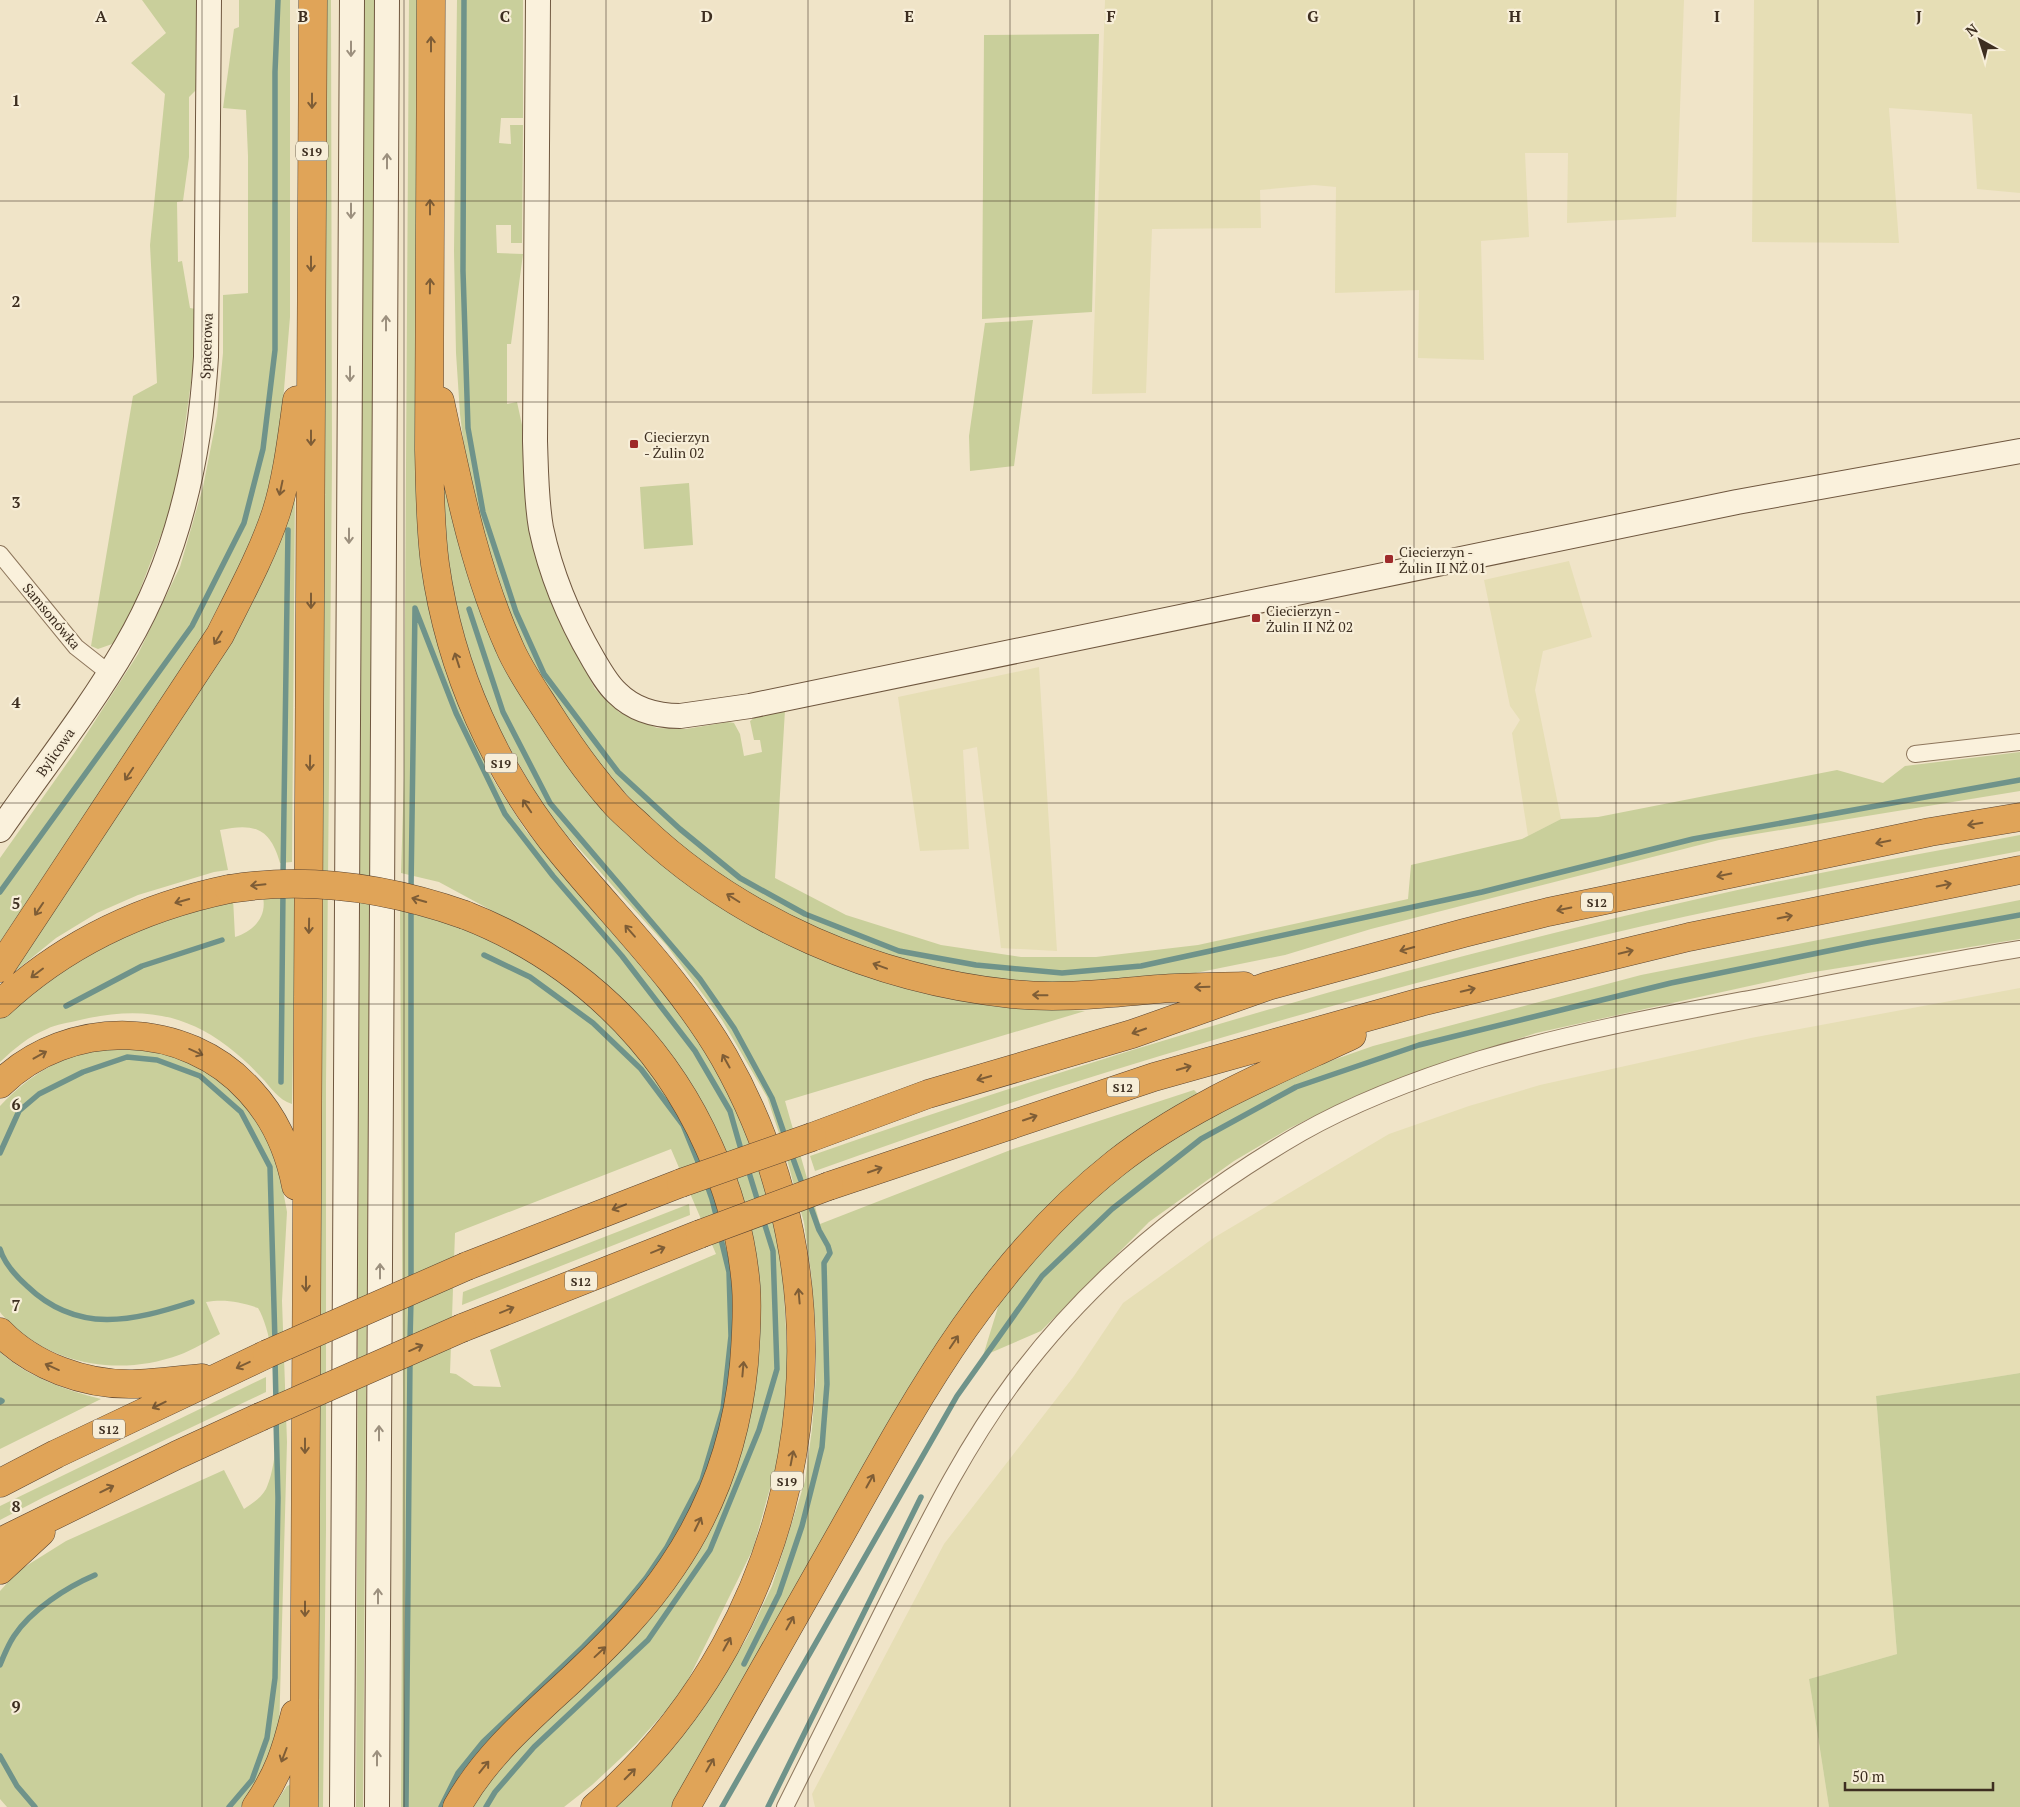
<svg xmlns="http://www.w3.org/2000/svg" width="2020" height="1807" font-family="'PT Serif',serif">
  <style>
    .farmland { fill: #e6deb5 }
    .green { fill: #c9cf9b; fill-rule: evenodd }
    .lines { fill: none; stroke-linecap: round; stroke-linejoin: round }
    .stream { stroke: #6f938a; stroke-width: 5.5 }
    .street-casing { stroke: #8d765c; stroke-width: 18 }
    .secondary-casing { stroke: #6f573f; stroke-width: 26 }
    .highway-casing { stroke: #5b4430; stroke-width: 29 }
    .street { stroke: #faf1dc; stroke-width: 16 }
    .secondary { stroke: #faf1dc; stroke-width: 24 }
    .highway { stroke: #e0a458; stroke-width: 28 }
    .highway-bridge-casing { stroke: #5b4430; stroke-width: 29; stroke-linecap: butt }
    .highway-bridge { stroke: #e0a458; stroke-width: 28 }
    .oneway { stroke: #7e5d36 }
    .oneway2 { stroke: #9c907e }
    .grid { fill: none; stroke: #3d2e20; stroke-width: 1; stroke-opacity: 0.55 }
    .poi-dot { fill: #9e2a2b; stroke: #f7eed8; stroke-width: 2 }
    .labels { text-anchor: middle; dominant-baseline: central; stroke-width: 4.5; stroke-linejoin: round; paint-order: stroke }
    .shield { fill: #f7eed8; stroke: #756857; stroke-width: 1 }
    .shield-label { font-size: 12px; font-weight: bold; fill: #3d2e20 }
    .street-label { font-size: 14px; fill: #3d2e20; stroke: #f7eed8 }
    .poi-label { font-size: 14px; fill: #3d2e20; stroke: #f7eed8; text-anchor: start }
    .grid-label { font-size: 16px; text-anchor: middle; font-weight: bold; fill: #3d2e20; stroke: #f7eed8; stroke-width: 4.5; stroke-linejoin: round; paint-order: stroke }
  </style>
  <rect width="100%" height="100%" fill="#f0e4c8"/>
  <path class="farmland" d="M 1105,0 L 1684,0 L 1676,217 L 1567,223 L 1568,153 L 1525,153 L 1529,237 L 1481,241 L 1484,360 L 1418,358 L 1419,290 L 1335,293 L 1336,187 L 1314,185 L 1260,190 L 1261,228 L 1152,229 L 1146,393 L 1092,394 Z
    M 1754,0 L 2020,0 L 2020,193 L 1977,189 L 1972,114 L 1889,108 L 1899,243 L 1752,242 Z
    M 1569,561 L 1592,637 L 1543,651 L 1535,690 L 1561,819 L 1528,836 L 1512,733 L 1520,720 L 1510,706 L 1484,580 Z
    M 1039,667 L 1057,951 L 1001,948 L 977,747 L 963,750 L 969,849 L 920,851 L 898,697 Z
    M 2020,988 L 2020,1373 L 1876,1396 L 1897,1654 L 1809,1679 L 1829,1807 L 815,1807 L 812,1794 L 944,1544 L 1074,1376 L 1123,1303 L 1215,1237 L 1389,1134 L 1469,1106 L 1540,1085 L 1751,1038 Z"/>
  <path class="green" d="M 142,0 L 196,0 L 196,90 L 189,97 L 189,157 L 183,201 L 177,202 L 178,262 L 182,261 L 190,308 L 201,310 L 175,498 L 135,603 L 115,643 L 98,649 L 91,646 L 133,396 L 157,383 L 150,245 L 165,94 L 131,63 L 166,33 Z
    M 239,0 L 290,0 L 290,317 L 278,462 L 261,519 L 241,564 L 201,640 L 0,942 L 0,858 L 75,752 L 138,654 L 180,567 L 203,487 L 217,416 L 223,353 L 223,295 L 248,293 L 248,156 L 246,110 L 223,108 L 234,29 L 239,27 Z
    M 320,0 L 331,0 L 332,464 L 326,1084 L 326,1529 L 323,1807 L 311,1807 Z
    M 363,0 L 377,0 L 363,1807 L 356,1807 Z
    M 409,0 L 420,0 L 420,246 L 455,691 L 462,714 L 494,781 L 526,831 L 698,1034 L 740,1118 L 763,1176 L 782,1259 L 788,1366 L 781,1449 L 753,1549 L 681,1694 L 636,1744 L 592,1785 L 564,1807 L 470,1807 L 512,1751 L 696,1554 L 724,1499 L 745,1435 L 754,1391 L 760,1300 L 751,1232 L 612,992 L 555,945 L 439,882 L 401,873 L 404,778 Z
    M 457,0 L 523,0 L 523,118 L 501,118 L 499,143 L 511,144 L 510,125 L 523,125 L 522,243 L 511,243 L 511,225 L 496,225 L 497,253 L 523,254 L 511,344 L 507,344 L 507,404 L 517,402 L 568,635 L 595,689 L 619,712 L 657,728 L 686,729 L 728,722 L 734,723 L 740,734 L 744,756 L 762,752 L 760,740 L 754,740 L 750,721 L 757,716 L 785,710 L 775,878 L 846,915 L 941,945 L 1021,957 L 1096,957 L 1198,945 L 1408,899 L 1411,865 L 1522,839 L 1561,819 L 1598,817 L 1837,770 L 1883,783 L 1905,766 L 2020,752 L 2020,791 L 1719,840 L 1371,929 L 1285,955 L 1151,982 L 1050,987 L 902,965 L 781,916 L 678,845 L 642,812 L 600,764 L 562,711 L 524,649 L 494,586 L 468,481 L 460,414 L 456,353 L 454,251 Z
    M 1099,34 L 1092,312 L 982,319 L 984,35 Z
    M 1033,320 L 1014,466 L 970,471 L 969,436 L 985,323 Z
    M 445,460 L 531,708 L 578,781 L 650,854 L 768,933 L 830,962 L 901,985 L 1028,1007 L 1085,1011 L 785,1101 L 820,1224 L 1013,1149 L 1194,1090 L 1200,1096 L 1096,1164 L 1043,1210 L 977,1291 L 677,1807 L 613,1807 L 636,1786 L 706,1703 L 747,1638 L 772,1586 L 805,1481 L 812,1429 L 816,1377 L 816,1333 L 811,1273 L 804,1223 L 784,1148 L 767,1097 L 722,1020 L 667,946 L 546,812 L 493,718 L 469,652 L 453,594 L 444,524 L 442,481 Z
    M 689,483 L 693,545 L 644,549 L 640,487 Z
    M 295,486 L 292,862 L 280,863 C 270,827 253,823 220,830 L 228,870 L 214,872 L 138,895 L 97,913 L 56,938 L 13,973 L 11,966 Z
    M 2020,835 L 2020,851 C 1878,878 1736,903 1596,937 C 1413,982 1232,1032 1053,1089 C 973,1115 894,1143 815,1171 L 810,1156 C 1099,1055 1394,968 1693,900 C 1801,875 1911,856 2020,835 Z
    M 296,895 L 292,1104 C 278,1100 271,1087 261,1077 C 251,1066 239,1055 227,1046 C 181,1011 135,1007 80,1020 C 69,1023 56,1024 47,1029 C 29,1036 14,1049 0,1062 L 0,1017 L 99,941 L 233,898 L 235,937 C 254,931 267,917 263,897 Z
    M 2020,900 L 2020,939 L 1808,973 L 1536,1033 L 1410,1074 L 1351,1098 L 1290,1128 L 1234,1161 L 1149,1222 L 1041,1331 L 983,1356 L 1002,1294 L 1079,1211 L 1126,1172 L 1172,1138 L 1282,1078 L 1373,1046 L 1641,975 Z
    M 400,905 L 502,942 L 566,985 L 605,1018 L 655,1074 L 691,1140 L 729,1251 L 736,1313 L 732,1377 L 717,1448 L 680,1533 L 654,1572 L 588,1648 L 502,1725 L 477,1751 L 443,1807 L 401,1807 L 403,1392 ZM 671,1149 L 716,1254 L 490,1350 L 501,1387 L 474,1386 L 456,1374 L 450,1373 L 455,1233 Z
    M 112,1047 L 176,1055 L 214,1073 L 244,1097 L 276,1153 L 287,1212 L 282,1301 L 287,1442 L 279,1733 L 269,1764 L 241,1807 L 7,1807 L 0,1799 L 0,1591 L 18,1571 L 66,1541 L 224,1470 L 244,1509 C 253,1503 261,1498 266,1489 C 284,1452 279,1343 258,1308 C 240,1302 225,1299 206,1302 L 220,1334 C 207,1341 193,1350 179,1355 C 124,1375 60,1367 16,1328 C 11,1323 4,1318 0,1312 L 0,1106 C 31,1073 67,1052 112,1047 Z
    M 689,1204 L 690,1215 L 462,1305 L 463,1292 Z
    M 0,1352 C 27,1377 66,1390 101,1399 L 0,1449 Z
    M 2020,1373 L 2020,1807 L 1829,1807 L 1809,1679 L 1897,1654 L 1876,1396 Z
    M 266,1377 L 266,1392 L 44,1497 L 0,1520 L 0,1506 Z
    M 292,1784 L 292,1807 L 273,1807 L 287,1786 Z"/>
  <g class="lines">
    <path class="stream" d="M 464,0 L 463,271 L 468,428 L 483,512 L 516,612 L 544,674 L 618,772 L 680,829 L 740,878 L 805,914 L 899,951 L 976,965 L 1062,973 L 1141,966 L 1482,892 L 1693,839 L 2020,780
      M 469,609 L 503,712 L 550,803 L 700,979 L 734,1028 L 772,1098 L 786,1139
      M 283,877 L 288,530
      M 411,890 L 415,608 L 456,713 L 505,814 L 553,876 L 622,956 L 695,1051 L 730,1111 L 742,1153
      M 0,892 L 192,626 L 244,523 L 263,449 L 275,350 L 275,72 L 278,0
      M 411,907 L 411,1282
      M 484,955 L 530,977 L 593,1023 L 641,1069 L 683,1125 L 701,1169
      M 66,1006 L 142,966 L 222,940
      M 281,1082 L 283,891
      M 0,1153 L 19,1111 L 39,1094 L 83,1072 L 127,1057 L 157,1060 L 200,1076 L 241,1112 L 270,1167 L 275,1342
      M 791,1153 L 804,1189
      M 747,1166 L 759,1205
      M 706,1182 L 712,1199 L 717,1219
      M 0,1249 C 4,1263 17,1277 27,1286 C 78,1335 133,1321 192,1302
      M 410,1342 L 411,1299
      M 275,1359 L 276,1402
      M 0,1400 L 2,1401 L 0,1402
      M 744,1664 L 779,1594 L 802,1526 L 822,1447 L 827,1384 L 824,1263 L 830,1253 L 828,1246 L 819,1230 L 809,1202
      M 0,1665 C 4,1655 8,1645 14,1636 C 31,1610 67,1587 95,1575
      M 0,1756 L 17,1786 L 35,1807
      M 229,1807 L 252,1780 L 267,1738 L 275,1678 L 278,1498 L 276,1419
      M 406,1807 L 410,1359
      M 441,1807 L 458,1773 L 483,1742 L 583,1647 L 623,1606 L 646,1578 L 667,1547 L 702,1480 L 723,1409 L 731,1336 L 729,1272 L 720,1235
      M 486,1807 L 495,1792 L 534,1747 L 648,1640 L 710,1550 L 759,1430 L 777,1369 L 773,1251 L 763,1219
      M 722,1807 L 957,1396 L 1042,1276 L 1112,1209 L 1201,1139 L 1296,1087 L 1419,1045 L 1671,983 L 1867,943 L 2020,915
      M 768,1807 L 921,1497"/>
    <g class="street-casing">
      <path id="street" d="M 0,554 L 76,647 L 109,673
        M 1915,754 L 2020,742
        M 785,1807 C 820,1737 855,1667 890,1597 C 928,1522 965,1447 1015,1380 C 1091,1278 1192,1196 1301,1133 C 1354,1103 1422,1077 1481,1059 C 1568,1033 1659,1016 1749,999 C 1839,982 1929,964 2020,949"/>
    </g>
    <g class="secondary-casing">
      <path id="secondary" d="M 538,0 L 535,441 C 536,470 536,499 541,528 C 551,575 569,618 593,659 C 600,671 607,684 617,693 C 634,710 657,716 680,716 L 750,706 L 1737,502 L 2020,451
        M 0,830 C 42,769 89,710 126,646 C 177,559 200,457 206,357 L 209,0
        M 342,1807 L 352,0
        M 377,1807 L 387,0"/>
    </g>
    <g class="highway-casing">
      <path id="highway" d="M 431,0 L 429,450 C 430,488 430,527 435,564 C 450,671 495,771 563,854 C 618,921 680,981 724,1057 C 864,1303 809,1622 595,1807
        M 440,401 C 458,484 474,568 509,646 C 519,670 535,692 549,714 C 568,744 589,774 613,801 C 621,811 632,819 641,828 C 740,922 877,980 1012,994 C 1061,999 1110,993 1159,989 C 1187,987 1216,987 1244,986
        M 0,968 L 220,635 C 240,595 262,555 276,513 C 287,479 292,436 297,400
        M 0,1004 C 64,944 143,907 229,889
        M 0,1084 C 69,1017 186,1019 250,1091 C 275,1118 289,1150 296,1186
        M 812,1137 L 928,1094 L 1132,1034 L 1268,986 L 1464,933 L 1548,912 L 1930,832 L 2020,817
        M 829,1186 L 1154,1077 L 1421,1002 L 1689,937 L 2020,870
        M 467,1266 L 681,1183
        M 462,1328 L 700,1234
        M 0,1332 C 33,1366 85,1385 133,1384 C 156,1383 179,1380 202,1378
        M 0,1483 L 56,1454 L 267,1354
        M 0,1542 L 177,1455 L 260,1417
        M 0,1570 L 41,1532
        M 256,1807 C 278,1775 286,1751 295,1714
        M 304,1807 L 313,0
        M 457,1807 C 485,1756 530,1718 572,1679 C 609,1644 644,1609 672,1567 C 713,1507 737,1437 744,1364 C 746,1338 748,1312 746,1286 C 742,1238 729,1191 709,1147 C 661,1039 575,958 465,915
        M 686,1807 C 738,1715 790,1624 842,1532 C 919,1394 990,1263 1116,1163 C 1187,1107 1271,1073 1352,1035"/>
    </g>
    <use href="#street" class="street"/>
    <use href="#secondary" class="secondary"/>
    <use href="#highway" class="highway"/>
    <g class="highway-bridge-casing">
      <path id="highway-bridge" d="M 229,889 C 310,876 388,888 465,915
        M 681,1183 L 812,1137
        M 700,1234 L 829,1186
        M 267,1354 L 467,1266
        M 260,1417 L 462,1328"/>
    </g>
    <use href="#highway-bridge" class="highway-bridge"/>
  </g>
  <defs><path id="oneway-shaft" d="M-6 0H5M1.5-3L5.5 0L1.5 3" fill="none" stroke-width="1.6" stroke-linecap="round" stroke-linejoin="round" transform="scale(1.25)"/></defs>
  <g class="oneway">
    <use href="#oneway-shaft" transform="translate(431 44) rotate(-90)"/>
    <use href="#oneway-shaft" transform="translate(312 101) rotate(90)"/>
    <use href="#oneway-shaft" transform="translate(430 207) rotate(-90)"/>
    <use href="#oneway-shaft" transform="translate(311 264) rotate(90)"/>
    <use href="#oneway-shaft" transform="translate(430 286) rotate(-89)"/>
    <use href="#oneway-shaft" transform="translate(311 438) rotate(90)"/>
    <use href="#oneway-shaft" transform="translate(281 488) rotate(102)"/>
    <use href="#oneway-shaft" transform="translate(311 601) rotate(90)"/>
    <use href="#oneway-shaft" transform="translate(218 638) rotate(121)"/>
    <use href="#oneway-shaft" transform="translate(457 660) rotate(-108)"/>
    <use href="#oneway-shaft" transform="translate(310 763) rotate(91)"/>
    <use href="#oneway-shaft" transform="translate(129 774) rotate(124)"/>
    <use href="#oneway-shaft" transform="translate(527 806) rotate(-124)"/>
    <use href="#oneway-shaft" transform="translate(1975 824) rotate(171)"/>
    <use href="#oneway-shaft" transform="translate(1883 842) rotate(168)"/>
    <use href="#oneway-shaft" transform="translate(1724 875) rotate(168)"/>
    <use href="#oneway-shaft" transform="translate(258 885) rotate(174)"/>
    <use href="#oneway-shaft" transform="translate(1944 885) rotate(-11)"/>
    <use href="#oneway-shaft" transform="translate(733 898) rotate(-148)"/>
    <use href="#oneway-shaft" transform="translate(419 900) rotate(-164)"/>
    <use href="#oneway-shaft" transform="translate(182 901) rotate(164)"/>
    <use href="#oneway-shaft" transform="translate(39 909) rotate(124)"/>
    <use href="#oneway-shaft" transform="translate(1564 909) rotate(168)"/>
    <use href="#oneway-shaft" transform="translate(1785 917) rotate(-11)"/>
    <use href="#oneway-shaft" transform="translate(309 926) rotate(91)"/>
    <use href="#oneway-shaft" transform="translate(630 931) rotate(-131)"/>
    <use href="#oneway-shaft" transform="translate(1407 949) rotate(164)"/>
    <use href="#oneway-shaft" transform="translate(1626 952) rotate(-14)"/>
    <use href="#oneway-shaft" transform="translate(880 966) rotate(-160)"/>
    <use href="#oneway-shaft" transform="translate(37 973) rotate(143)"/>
    <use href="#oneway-shaft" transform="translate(1202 987) rotate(178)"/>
    <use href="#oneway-shaft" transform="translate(1468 990) rotate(-14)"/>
    <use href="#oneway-shaft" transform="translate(1040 995) rotate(-179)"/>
    <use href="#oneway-shaft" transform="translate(1139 1031) rotate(161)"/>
    <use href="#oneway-shaft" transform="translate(196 1052) rotate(24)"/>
    <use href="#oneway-shaft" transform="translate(40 1055) rotate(-29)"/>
    <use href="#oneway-shaft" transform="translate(726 1061) rotate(-119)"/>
    <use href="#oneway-shaft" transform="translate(1184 1068) rotate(-16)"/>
    <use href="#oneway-shaft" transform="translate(984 1078) rotate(164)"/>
    <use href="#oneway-shaft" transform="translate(1030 1118) rotate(-19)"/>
    <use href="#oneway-shaft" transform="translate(875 1170) rotate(-19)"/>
    <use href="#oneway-shaft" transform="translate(619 1207) rotate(159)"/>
    <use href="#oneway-shaft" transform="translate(658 1250) rotate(-22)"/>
    <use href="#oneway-shaft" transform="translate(306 1284) rotate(90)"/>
    <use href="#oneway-shaft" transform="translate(799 1296) rotate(-95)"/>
    <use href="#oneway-shaft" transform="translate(507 1310) rotate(-22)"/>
    <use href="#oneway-shaft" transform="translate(954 1342) rotate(-56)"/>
    <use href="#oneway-shaft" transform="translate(416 1348) rotate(-24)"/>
    <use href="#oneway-shaft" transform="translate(243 1365) rotate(155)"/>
    <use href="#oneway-shaft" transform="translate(52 1367) rotate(-156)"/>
    <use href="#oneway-shaft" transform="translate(743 1369) rotate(-85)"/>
    <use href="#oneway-shaft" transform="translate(159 1405) rotate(154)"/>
    <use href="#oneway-shaft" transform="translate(305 1446) rotate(90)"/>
    <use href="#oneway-shaft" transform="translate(792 1458) rotate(-79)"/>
    <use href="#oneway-shaft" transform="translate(870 1481) rotate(-61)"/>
    <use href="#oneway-shaft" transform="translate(107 1489) rotate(-26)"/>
    <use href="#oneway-shaft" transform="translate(698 1524) rotate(-64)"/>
    <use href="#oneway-shaft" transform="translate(305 1609) rotate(90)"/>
    <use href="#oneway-shaft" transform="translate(790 1623) rotate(-61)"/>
    <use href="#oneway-shaft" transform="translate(727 1644) rotate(-61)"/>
    <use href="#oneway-shaft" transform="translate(600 1652) rotate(-43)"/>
    <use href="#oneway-shaft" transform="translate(284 1755) rotate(111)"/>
    <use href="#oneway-shaft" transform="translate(710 1765) rotate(-60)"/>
    <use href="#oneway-shaft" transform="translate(484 1767) rotate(-51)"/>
    <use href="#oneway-shaft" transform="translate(630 1774) rotate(-45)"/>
  </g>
  <g class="oneway2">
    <use href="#oneway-shaft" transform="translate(351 49) rotate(90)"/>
    <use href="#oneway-shaft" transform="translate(387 161) rotate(-90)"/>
    <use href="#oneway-shaft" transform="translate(351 211) rotate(90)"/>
    <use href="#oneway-shaft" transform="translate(386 323) rotate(-90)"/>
    <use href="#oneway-shaft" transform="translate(350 374) rotate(90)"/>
    <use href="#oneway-shaft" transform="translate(349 536) rotate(90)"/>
    <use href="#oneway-shaft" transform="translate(380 1271) rotate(-90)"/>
    <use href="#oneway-shaft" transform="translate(379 1433) rotate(-90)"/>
    <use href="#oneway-shaft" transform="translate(378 1596) rotate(-90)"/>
    <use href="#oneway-shaft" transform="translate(377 1758) rotate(-90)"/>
  </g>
  <path class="grid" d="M 202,0 L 202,1807M 404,0 L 404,1807M 606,0 L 606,1807M 808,0 L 808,1807M 1010,0 L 1010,1807M 1212,0 L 1212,1807M 1414,0 L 1414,1807M 1616,0 L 1616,1807M 1818,0 L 1818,1807M 0,201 L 2020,201M 0,402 L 2020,402M 0,602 L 2020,602M 0,803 L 2020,803M 0,1004 L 2020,1004M 0,1205 L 2020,1205M 0,1405 L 2020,1405M 0,1606 L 2020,1606"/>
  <g class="poi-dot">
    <rect x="629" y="439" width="10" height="10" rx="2.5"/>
    <rect x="1384" y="554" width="10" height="10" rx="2.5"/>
    <rect x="1251" y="613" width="10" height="10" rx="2.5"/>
  </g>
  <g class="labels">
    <g class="shield">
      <rect x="296" y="141.5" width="32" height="19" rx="4"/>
      <rect x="485" y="753.5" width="32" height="19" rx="4"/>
      <rect x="1581" y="892.5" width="32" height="19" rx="4"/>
      <rect x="1107" y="1077.5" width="32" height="19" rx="4"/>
      <rect x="565" y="1271.5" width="32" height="19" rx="4"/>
      <rect x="93" y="1419.5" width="32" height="19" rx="4"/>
      <rect x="771" y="1471.5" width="32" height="19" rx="4"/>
    </g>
    <g class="shield-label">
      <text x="312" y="151">S19</text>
      <text x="501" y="763">S19</text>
      <text x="1597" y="902">S12</text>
      <text x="1123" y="1087">S12</text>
      <text x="581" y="1281">S12</text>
      <text x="109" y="1429">S12</text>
      <text x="787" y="1481">S19</text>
    </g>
    <g class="street-label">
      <text transform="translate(206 346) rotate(-88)">Spacerowa</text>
      <text transform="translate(52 616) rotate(50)">Samsonówka</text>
      <text transform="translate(55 752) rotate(-55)">Bylicowa</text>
    </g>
    <g class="poi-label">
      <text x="644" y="436">Ciecierzyn<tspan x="644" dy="16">- Żulin 02</tspan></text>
      <text x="1399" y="551">Ciecierzyn -<tspan x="1399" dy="16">Żulin II NŻ 01</tspan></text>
      <text x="1266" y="610">Ciecierzyn -<tspan x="1266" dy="16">Żulin II NŻ 02</tspan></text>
    </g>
  </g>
  <g class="grid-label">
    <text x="101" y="22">A</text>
    <text x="303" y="22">B</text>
    <text x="505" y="22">C</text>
    <text x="707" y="22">D</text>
    <text x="909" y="22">E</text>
    <text x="1111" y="22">F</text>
    <text x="1313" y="22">G</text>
    <text x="1515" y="22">H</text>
    <text x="1717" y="22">I</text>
    <text x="1919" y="22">J</text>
    <text x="16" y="106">1</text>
    <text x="16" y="307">2</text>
    <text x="16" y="508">3</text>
    <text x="16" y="708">4</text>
    <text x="16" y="909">5</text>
    <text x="16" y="1110">6</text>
    <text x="16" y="1311">7</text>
    <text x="16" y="1512">8</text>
    <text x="16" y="1712">9</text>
  </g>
  <g transform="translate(1980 40) rotate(321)" stroke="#f7eed8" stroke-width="4" paint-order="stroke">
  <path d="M0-4L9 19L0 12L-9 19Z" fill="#3d2e20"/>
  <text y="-8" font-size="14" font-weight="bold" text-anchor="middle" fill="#3d2e20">N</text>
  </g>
  <path d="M1845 1782v8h148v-8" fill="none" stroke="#3d2e20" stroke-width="2.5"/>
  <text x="1852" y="1782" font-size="15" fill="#3d2e20" stroke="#f7eed8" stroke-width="4" paint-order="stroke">50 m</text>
</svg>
